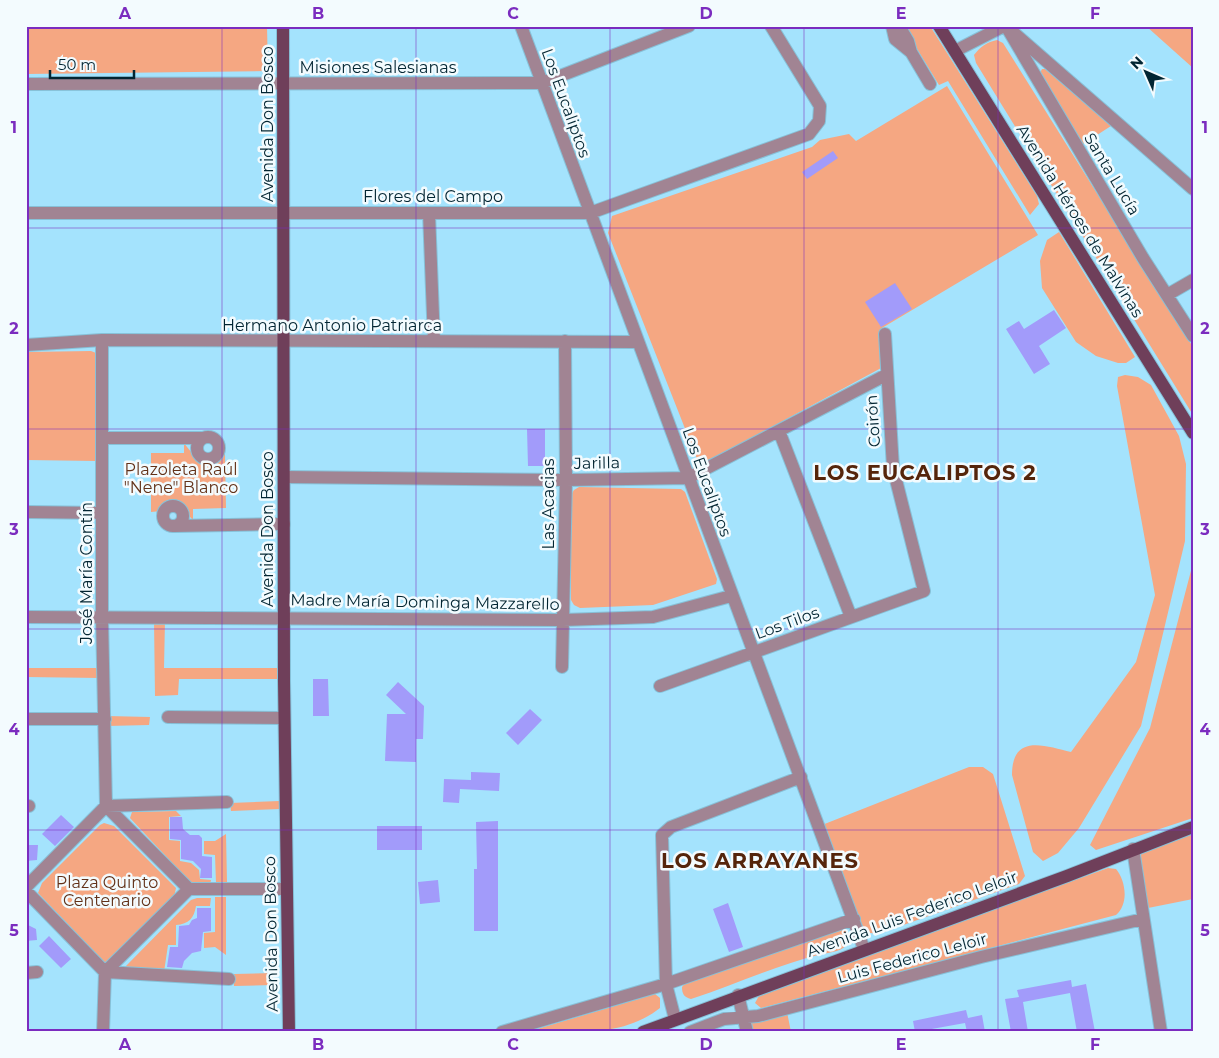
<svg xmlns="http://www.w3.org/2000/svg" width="1219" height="1058" font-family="Montserrat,sans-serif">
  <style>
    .green { fill: #f5a782 }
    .building { fill: #a29bfa }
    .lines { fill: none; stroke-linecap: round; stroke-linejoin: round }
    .minor-casing { stroke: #87c1d8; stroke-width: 14 }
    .major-casing { stroke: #87c1d8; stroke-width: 14 }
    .minor { stroke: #a18493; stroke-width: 12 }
    .major { stroke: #6f3f5a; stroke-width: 12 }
    .grid { fill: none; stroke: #7b2cbf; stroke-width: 1; stroke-opacity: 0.55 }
    .labels { text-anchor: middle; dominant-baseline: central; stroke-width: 5; stroke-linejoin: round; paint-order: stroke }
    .street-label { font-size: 16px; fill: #022532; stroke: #f3fbfe }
    .park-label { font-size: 16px; fill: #623118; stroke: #f3fbfe }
    .district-label { font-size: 21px; font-weight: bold; letter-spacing: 1px; fill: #55250b; stroke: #f3fbfe }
    .neatline { fill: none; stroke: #7b2cbf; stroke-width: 2 }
    .grid-label { font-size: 16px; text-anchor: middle; font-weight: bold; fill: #7b2cbf }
  </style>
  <rect width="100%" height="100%" fill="#a4e3fd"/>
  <path class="green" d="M 26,26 L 267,26 L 268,71 L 26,74 Z
    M 903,26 L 930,26 L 1037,196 L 1039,204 L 1030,215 L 948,81 L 939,85 Z
    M 1146,26 L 1193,26 L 1193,68 Z
    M 997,40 L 1003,43 L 1193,347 L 1193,415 L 976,63 L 974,55 C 980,47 987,42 997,40 Z
    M 1042,69 L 1045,69 L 1111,126 L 1083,144 L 1040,73 Z
    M 947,86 L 1038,235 L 882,328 L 883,367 L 709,461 L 703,462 L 697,459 L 608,233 L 612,216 L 812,147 L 820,140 L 849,134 L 856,141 Z
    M 1059,232 L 1135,357 L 1126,363 L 1118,363 L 1096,356 L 1076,342 L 1042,288 L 1040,261 L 1047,240 Z
    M 91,351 L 96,353 L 97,461 L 26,460 L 26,352 Z
    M 1125,375 L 1138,377 L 1151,385 L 1179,436 L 1186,464 L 1185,541 L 1141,726 L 1079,828 L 1058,853 L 1043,861 L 1033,852 L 1012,775 C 1012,733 1045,746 1071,752 L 1136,662 L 1155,595 L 1117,386 L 1118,377 Z
    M 184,443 C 192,453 199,465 213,462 L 221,454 L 225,454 L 226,508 L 193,509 L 193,520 C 184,512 181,499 167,505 L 161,511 L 151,512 L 151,453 L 184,453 Z
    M 579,487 L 681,489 L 685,492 L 717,579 L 716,584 L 653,605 L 580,608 L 574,605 L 571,600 L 571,495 L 574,490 Z
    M 1193,563 L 1193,818 L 1096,850 L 1090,845 L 1150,728 Z
    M 154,620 L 165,620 L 164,668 L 280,668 L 280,679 L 179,679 L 178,695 L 155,696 Z
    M 26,668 L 100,668 L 100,678 L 26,677 Z
    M 107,716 L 150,717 L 149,725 L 107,726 Z
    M 969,767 L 983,767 L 993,774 L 1025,876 L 1019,884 L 878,934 L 863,932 L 822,825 Z
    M 279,801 L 280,809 L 231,811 L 230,803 Z
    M 176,811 L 181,816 L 169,817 L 169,840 L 180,841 L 180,861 L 191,863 L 199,870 L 200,879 L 211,880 L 210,885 L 198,885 L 190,882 L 130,818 L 132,812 L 135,812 Z
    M 104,823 L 114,826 L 176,888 L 174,897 L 107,963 L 104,962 L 38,893 L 42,883 L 100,825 Z
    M 1193,833 L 1193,899 L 1143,909 L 1137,856 L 1147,850 Z
    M 226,834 L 227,882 L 216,883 L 215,855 L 204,854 L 204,841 L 215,841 Z
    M 1108,868 L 1116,869 C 1126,881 1129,904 1116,915 L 761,1008 L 755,1003 L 760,994 Z
    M 215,897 L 226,897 L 226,955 L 215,947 L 204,948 L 204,933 L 215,932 Z
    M 197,898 L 211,898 L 210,906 L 196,906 C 194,918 189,924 176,925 L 176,945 L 168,945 L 164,972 L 126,969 L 125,967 L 191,900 Z
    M 844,928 L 850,939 C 846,951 833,952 822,954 C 776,965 735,985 691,999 C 684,997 682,994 682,987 L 686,982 Z
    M 273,973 L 273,985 L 234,986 L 234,974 Z
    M 655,994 L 660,998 L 660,1008 C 622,1038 571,1032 527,1032 Z
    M 787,1012 L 791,1032 L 748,1032 L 750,1023 Z"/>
  <path class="building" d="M 833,151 L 838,158 L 807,179 L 802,172 Z
    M 895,283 L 912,309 L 881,327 L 865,302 Z
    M 1054,310 L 1066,328 L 1039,346 L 1050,364 L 1034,374 L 1006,329 L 1019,321 L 1024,329 Z
    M 527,429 L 545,429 L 545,466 L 528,466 Z
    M 313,679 L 328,679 L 329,716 L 313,716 Z
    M 398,682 L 424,706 L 423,739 L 416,739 L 416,762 L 385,761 L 387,714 L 406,714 L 386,695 Z
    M 530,709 L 542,720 L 518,745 L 506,733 Z
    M 471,772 L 500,773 L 499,791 L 460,789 L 459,803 L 443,802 L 444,779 L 471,780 Z
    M 61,815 L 74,827 L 55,846 L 42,834 Z
    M 170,817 L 182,817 L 183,829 L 190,835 L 199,835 L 202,838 L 202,856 L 212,857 L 212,878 L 200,878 L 201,869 L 193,861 L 181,859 L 181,840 L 170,839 Z
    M 498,821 L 498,931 L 474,931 L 474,869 L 477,869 L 476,822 Z
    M 377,826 L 422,826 L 422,850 L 377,850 Z
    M 26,845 L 38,845 L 37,860 L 26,861 Z
    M 438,880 L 440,902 L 420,904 L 418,882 Z
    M 728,903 L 743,947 L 729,952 L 713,909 Z
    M 197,908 L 211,908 L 211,931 L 203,932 L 201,951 L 192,953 L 184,961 L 182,968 L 167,967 L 170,947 L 178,947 L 179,926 L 189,925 L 192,920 L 197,918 Z
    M 26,924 L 36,929 L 37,940 L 26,941 Z
    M 49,936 L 71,959 L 61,968 L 39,946 Z
    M 1071,980 L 1072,987 L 1086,984 L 1095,1032 L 1077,1032 L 1070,993 L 1023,1002 L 1028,1032 L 1011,1032 L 1005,999 L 1019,997 L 1017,990 Z
    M 966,1010 L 968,1018 L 982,1015 L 985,1032 L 967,1032 L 965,1023 L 915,1032 L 913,1021 Z"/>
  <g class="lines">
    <g class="minor-casing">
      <path id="minor" d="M 521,26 L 864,949
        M 892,26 L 895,39 L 911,52 L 930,84
        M 899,26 L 908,41 L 911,52
        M 1006,26 L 1143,258 L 1193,336
        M 1014,33 L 1193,189
        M 955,51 L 1004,26
        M 26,84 L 542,83 L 689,26
        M 26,213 L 590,213 L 809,134 L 819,121 L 820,106 L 771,26
        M 429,213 L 434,341
        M 1167,295 L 1193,280
        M 102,340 L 102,617 L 106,806 L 227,802
        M 26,345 L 102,340 L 637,342
        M 779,431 L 851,617
        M197 448a11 11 0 1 1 22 0a11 11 0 1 1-22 0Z
        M 102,438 L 203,438
        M 284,477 L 566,480 L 688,478 L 886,375
        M163 516a10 10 0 1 1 20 0a10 10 0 1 1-20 0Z
        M 26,512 L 102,513
        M 174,526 L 284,524
        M 26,617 L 563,620 L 653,617 L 731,596
        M 562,667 L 566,480 L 565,341
        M 660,686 L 924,591 L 893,468 L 885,334
        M 168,717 L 284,718
        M 26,719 L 105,719
        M 26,806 L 29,806
        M 1133,849 L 1161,1032
        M 26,887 L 106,806 L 189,889 L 105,972 L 103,1032
        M 189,889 L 286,889
        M 26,891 L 105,972
        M 105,972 L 229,979
        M 26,973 L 37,972
        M 738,995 L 747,1032
        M 675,1019 L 666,984 L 662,835 L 671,827 L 801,777
        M 502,1032 L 666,984 L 854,919
        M 690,1032 L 724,1019 L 758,1016 L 981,957 L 1143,919"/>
    </g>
    <g class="major-casing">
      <path id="major" d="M 283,26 L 284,681 L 289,1032
        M 939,26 L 1193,433
        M 643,1032 L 1067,876 L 1193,827"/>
    </g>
    <use href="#minor" class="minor"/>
    <use href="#major" class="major"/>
  </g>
  <path class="grid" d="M 222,26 L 222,1032M 416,26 L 416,1032M 610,26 L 610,1032M 804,26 L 804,1032M 998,26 L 998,1032M 26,228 L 1193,228M 26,429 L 1193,429M 26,629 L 1193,629M 26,830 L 1193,830"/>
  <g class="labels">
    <g class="street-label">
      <text x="378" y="67">Misiones Salesianas</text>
      <text transform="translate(566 103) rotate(70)">Los Eucaliptos</text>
      <text transform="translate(267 124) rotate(-90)">Avenida Don Bosco</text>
      <text transform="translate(1112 174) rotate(59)">Santa Lucía</text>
      <text x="433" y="196">Flores del Campo</text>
      <text transform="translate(1080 221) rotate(58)">Avenida Héroes de Malvinas</text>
      <text x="332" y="325">Hermano Antonio Patriarca</text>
      <text transform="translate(873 421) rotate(-94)">Coirón</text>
      <text transform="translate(597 463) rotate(-1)">Jarilla</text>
      <text transform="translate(707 482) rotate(70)">Los Eucaliptos</text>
      <text transform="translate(548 504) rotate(-90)">Las Acacias</text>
      <text transform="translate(267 529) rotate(-90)">Avenida Don Bosco</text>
      <text transform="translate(86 573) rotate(-90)">José María Contín</text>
      <text transform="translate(425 602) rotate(1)">Madre María Dominga Mazzarello</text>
      <text transform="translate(787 623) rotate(-20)">Los Tilos</text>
      <text transform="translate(912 914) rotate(-20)">Avenida Luis Federico Leloir</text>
      <text transform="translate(271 934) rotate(-91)">Avenida Don Bosco</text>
      <text transform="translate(912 958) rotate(-15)">Luis Federico Leloir</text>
    </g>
    <g class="park-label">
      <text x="181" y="469">Plazoleta Raúl<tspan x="181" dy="18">"Nene" Blanco</tspan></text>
      <text x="107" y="882">Plaza Quinto<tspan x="107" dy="18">Centenario</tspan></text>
    </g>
    <g class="district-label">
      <text x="925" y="472">LOS EUCALIPTOS 2</text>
      <text x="760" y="860">LOS ARRAYANES</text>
    </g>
  </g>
  <rect width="1219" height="1058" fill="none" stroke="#f3fbfe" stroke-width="55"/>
  <g transform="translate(1146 72) rotate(315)" stroke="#f3fbfe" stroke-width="4" paint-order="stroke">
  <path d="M0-4L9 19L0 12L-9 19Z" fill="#022532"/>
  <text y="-8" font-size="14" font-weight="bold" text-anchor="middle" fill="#022532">N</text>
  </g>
  <path d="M50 70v8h84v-8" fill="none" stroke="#022532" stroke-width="2.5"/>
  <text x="58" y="70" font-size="15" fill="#022532" stroke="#f3fbfe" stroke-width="4" paint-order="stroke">50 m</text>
  <rect x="28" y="28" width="1164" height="1002" class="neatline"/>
  <g class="grid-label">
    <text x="125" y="19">A</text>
    <text x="318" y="19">B</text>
    <text x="513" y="19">C</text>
    <text x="706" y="19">D</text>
    <text x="901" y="19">E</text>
    <text x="1095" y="19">F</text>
    <text x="14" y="133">1</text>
    <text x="1205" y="133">1</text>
    <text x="14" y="334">2</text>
    <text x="1205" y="334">2</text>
    <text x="14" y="535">3</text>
    <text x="1205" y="535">3</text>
    <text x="14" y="735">4</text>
    <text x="1205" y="735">4</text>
    <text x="14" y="936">5</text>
    <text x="1205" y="936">5</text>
    <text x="125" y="1050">A</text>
    <text x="318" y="1050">B</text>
    <text x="513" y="1050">C</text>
    <text x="706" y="1050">D</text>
    <text x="901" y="1050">E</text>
    <text x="1095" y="1050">F</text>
  </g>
</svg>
